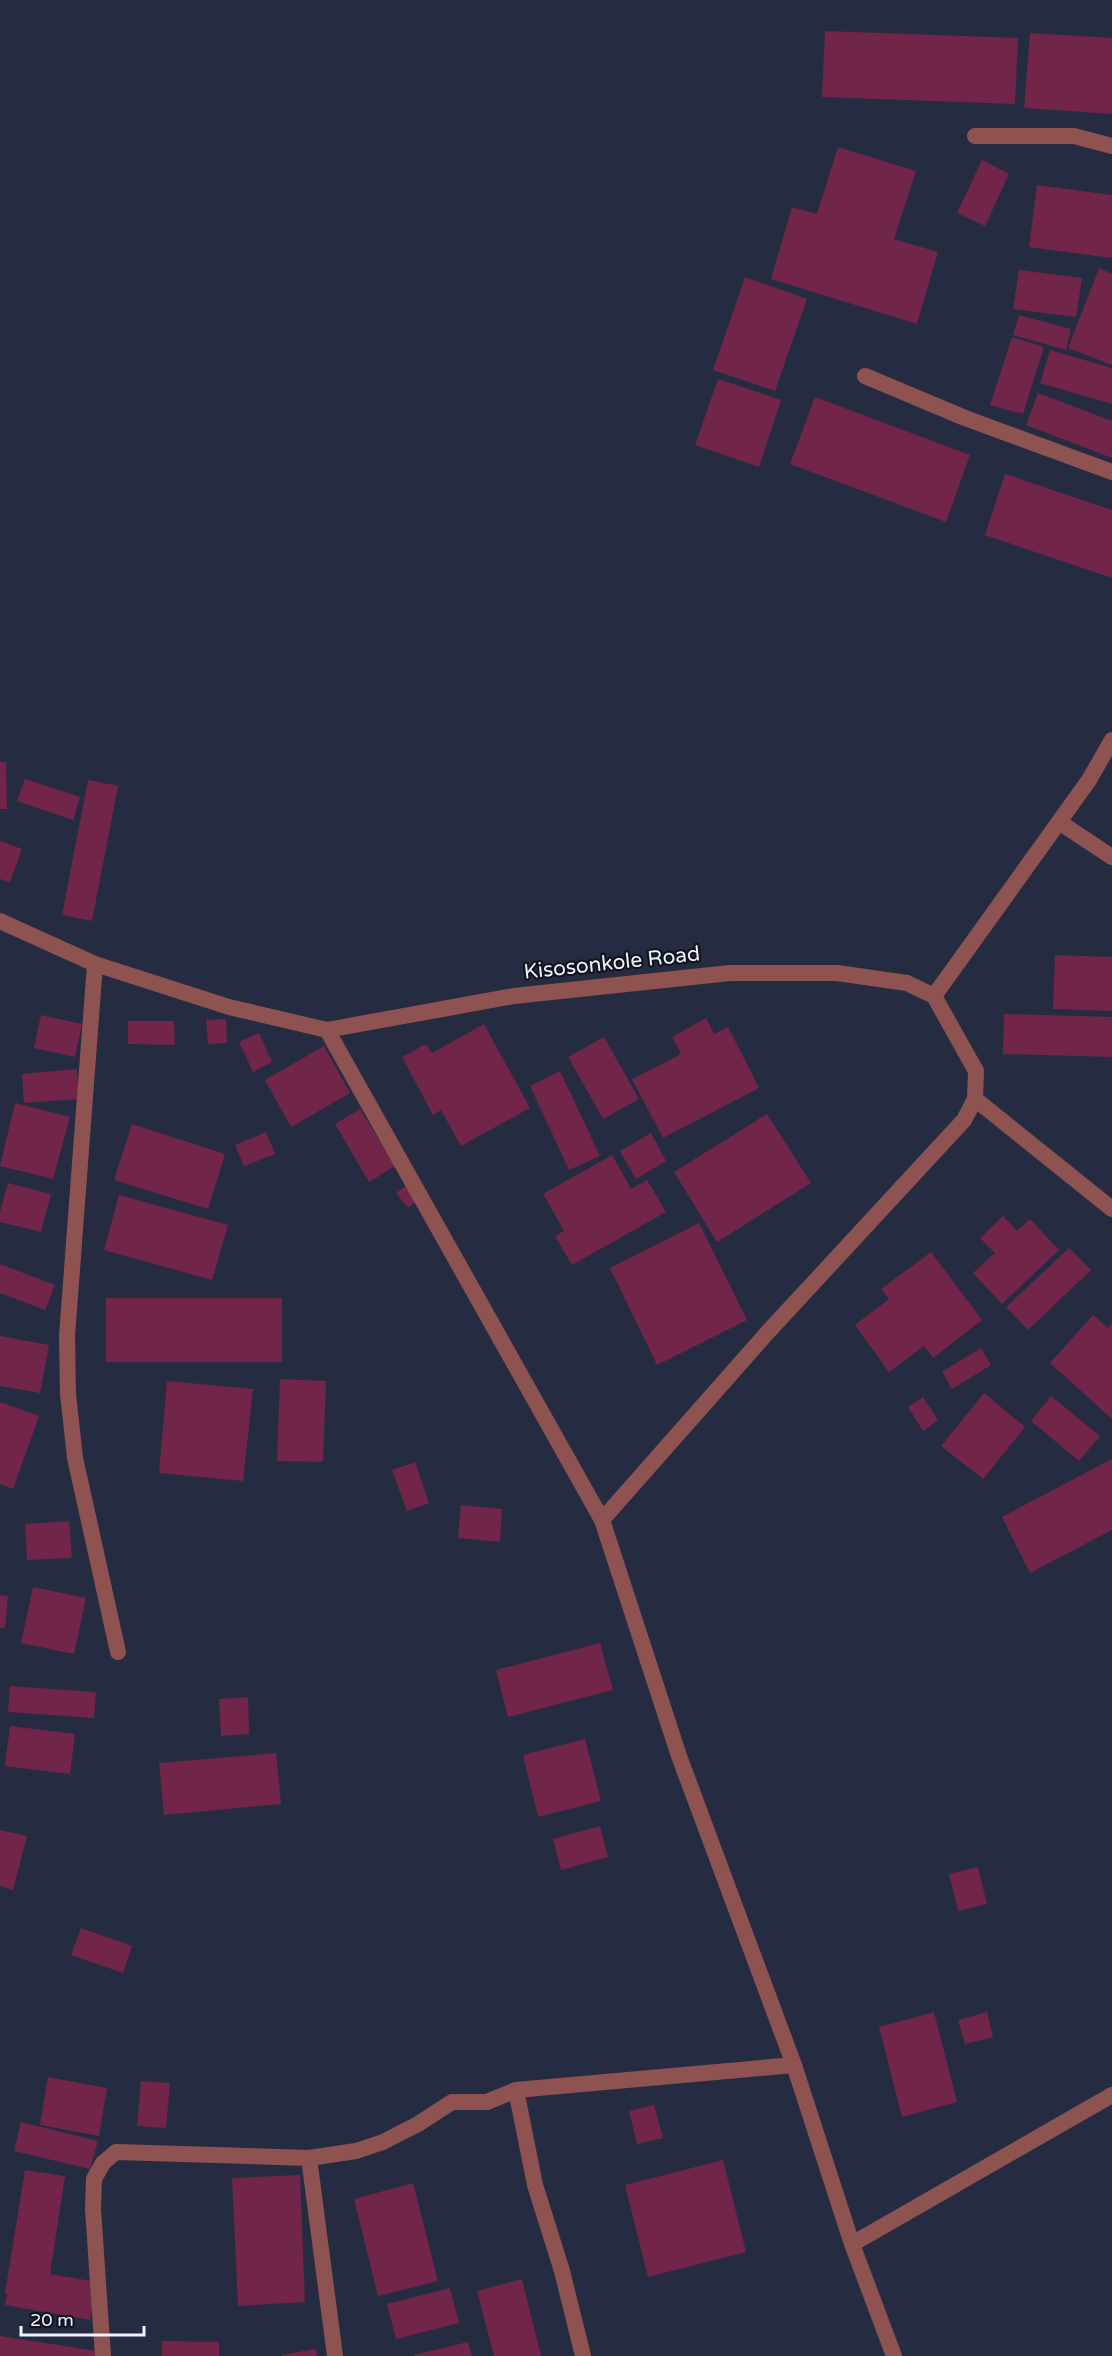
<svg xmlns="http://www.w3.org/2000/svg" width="1112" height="2356" font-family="'Varela Round',sans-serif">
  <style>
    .building { fill: #712549 }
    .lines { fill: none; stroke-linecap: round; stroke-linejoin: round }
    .service { stroke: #8e5351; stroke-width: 16 }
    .minor { stroke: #8e5351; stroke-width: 16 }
    .labels { text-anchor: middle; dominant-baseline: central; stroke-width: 4.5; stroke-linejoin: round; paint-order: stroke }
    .street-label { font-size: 21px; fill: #eef2fd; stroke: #12151f }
  </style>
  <rect width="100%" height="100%" fill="#252c41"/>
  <path class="building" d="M 825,31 L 1018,38 L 1015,104 L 822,97 Z
    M 1030,33 L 1112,38 L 1112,114 L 1024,108 Z
    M 838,147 L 916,171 L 894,239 L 938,252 L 917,324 L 771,279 L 792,207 L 817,214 Z
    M 982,160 L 1009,174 L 985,226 L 957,213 Z
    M 1037,185 L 1112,195 L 1112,258 L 1029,247 Z
    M 1099,268 L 1112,274 L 1112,365 L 1068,348 Z
    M 1019,270 L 1082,278 L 1076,317 L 1013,309 Z
    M 745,277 L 807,299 L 775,391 L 713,370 Z
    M 1019,315 L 1071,329 L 1066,350 L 1013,335 Z
    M 1012,337 L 1044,347 L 1023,414 L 990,405 Z
    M 1050,350 L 1112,368 L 1112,404 L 1040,383 Z
    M 718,379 L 781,400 L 759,467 L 695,445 Z
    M 1038,393 L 1112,421 L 1112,458 L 1026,425 Z
    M 815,397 L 970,455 L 946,522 L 790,464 Z
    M 1005,474 L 1112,510 L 1112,578 L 985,535 Z
    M 0,762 L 6,762 L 7,809 L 0,809 Z
    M 25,779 L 80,797 L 73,820 L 17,801 Z
    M 88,780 L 118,786 L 92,921 L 62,915 Z
    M 0,841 L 22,849 L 10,882 L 0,879 Z
    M 1055,955 L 1112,957 L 1112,1011 L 1053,1009 Z
    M 1004,1014 L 1112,1017 L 1112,1057 L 1003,1054 Z
    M 41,1015 L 82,1024 L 75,1057 L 34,1048 Z
    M 706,1018 L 714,1034 L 728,1027 L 759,1088 L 663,1138 L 632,1079 L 681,1054 L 672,1037 Z
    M 226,1019 L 227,1043 L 208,1044 L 206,1020 Z
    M 128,1021 L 174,1021 L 175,1045 L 128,1044 Z
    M 484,1024 L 530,1108 L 461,1146 L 441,1110 L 433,1115 L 402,1057 L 426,1044 L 432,1053 Z
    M 259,1033 L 272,1062 L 253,1072 L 239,1042 Z
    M 604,1037 L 639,1099 L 603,1119 L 568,1057 Z
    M 324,1046 L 350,1093 L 291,1127 L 265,1080 Z
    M 77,1069 L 79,1099 L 24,1103 L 22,1074 Z
    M 560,1071 L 600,1156 L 569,1170 L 530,1086 Z
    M 15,1103 L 70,1117 L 53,1179 L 0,1166 Z
    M 360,1109 L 395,1166 L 369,1182 L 335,1124 Z
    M 767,1114 L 811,1183 L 717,1242 L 674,1172 Z
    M 132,1124 L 225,1154 L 208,1209 L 114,1180 Z
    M 266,1132 L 275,1154 L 244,1166 L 235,1145 Z
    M 651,1133 L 666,1161 L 636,1179 L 620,1151 Z
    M 612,1155 L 631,1189 L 647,1180 L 666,1212 L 572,1265 L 555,1236 L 564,1231 L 543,1194 Z
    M 8,1183 L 51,1194 L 41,1232 L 0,1222 L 0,1212 Z
    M 406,1186 L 417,1200 L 408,1208 L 396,1193 Z
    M 119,1195 L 228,1225 L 212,1280 L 104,1250 Z
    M 1003,1216 L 1017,1231 L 1030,1219 L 1059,1250 L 1002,1304 L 973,1273 L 995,1253 L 980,1238 Z
    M 699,1223 L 747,1320 L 657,1365 L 610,1268 Z
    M 1069,1248 L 1091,1270 L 1028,1330 L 1006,1307 Z
    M 931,1252 L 982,1320 L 933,1358 L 924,1346 L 889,1372 L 855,1325 L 889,1299 L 881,1289 Z
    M 0,1264 L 55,1285 L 45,1310 L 0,1293 Z
    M 106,1298 L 282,1298 L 282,1362 L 106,1362 Z
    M 1093,1315 L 1108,1328 L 1112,1323 L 1112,1419 L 1050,1363 Z
    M 0,1336 L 49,1345 L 40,1393 L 0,1386 Z
    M 981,1348 L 991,1365 L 952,1389 L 942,1372 Z
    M 280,1379 L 326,1381 L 323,1462 L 277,1461 Z
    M 167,1381 L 253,1389 L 243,1481 L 159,1473 Z
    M 984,1393 L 1025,1427 L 983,1479 L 941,1446 Z
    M 1051,1396 L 1100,1436 L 1079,1461 L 1031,1421 Z
    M 923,1397 L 938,1420 L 923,1431 L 908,1407 Z
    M 0,1402 L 39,1416 L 13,1489 L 0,1484 Z
    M 1112,1459 L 1112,1530 L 1030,1573 L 1002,1517 Z
    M 415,1462 L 429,1503 L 407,1511 L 392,1470 Z
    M 461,1505 L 502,1509 L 500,1542 L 458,1538 Z
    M 69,1521 L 72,1558 L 27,1560 L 25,1524 Z
    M 33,1587 L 86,1598 L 74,1654 L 21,1643 Z
    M 0,1595 L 8,1596 L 5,1628 L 0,1628 Z
    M 600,1643 L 613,1690 L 508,1717 L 496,1670 Z
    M 10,1686 L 96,1692 L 94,1718 L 8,1712 Z
    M 248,1697 L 249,1734 L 221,1736 L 219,1699 Z
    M 10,1726 L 75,1734 L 70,1774 L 5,1766 Z
    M 585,1739 L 601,1801 L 538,1817 L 523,1755 Z
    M 276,1753 L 281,1804 L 164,1815 L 159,1763 Z
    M 600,1826 L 608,1857 L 561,1870 L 553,1839 Z
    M 0,1830 L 27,1836 L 13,1890 L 0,1886 Z
    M 978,1867 L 987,1904 L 958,1911 L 949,1874 Z
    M 81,1928 L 132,1946 L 123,1973 L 71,1955 Z
    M 934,2012 L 957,2102 L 902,2117 L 879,2027 Z
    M 987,2012 L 993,2037 L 965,2044 L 958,2020 Z
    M 48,2077 L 107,2088 L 99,2136 L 40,2125 Z
    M 141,2081 L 170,2083 L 166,2128 L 137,2126 Z
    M 654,2105 L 663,2138 L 637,2144 L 629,2111 Z
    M 21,2122 L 98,2141 L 90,2169 L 14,2151 Z
    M 723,2160 L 746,2252 L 648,2277 L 625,2185 Z
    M 25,2170 L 65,2176 L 50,2274 L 97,2282 L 90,2320 L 5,2305 L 7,2294 L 5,2293 Z
    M 300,2175 L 305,2302 L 238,2306 L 232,2178 Z
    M 413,2183 L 438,2281 L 378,2296 L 354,2199 Z
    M 522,2279 L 541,2356 L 494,2356 L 477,2291 Z
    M 450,2288 L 459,2323 L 396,2339 L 387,2304 Z
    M 0,2336 L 97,2351 L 97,2356 L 0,2356 Z
    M 162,2341 L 219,2342 L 219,2356 L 162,2356 Z
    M 468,2342 L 472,2356 L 414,2356 L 414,2355 Z
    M 315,2349 L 317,2356 L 282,2356 L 282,2355 Z"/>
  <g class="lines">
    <path class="service" d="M 975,136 L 1074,136 L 1112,146
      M 865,376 L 965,418 L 1112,472"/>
    <path class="minor" d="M 1059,822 L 1112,857
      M 0,921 L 95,964 L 229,1007 L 327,1030 L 514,996 L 730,973 L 837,973 L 907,983 L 934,996 L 1089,780 L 1112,740
      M 95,964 L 67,1336 L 68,1394 L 75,1458 L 118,1652
      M 327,1030 L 602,1520 L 679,1756 L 794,2065 L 852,2244 L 894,2356
      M 975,1099 L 1112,1209
      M 602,1520 L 767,1333 L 964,1120 L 975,1099 L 976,1071 L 934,996
      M 516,2090 L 535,2185 L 562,2271 L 583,2356
      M 309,2158 L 335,2356
      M 852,2244 L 1112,2095
      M 103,2356 L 93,2209 L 94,2179 L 103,2163 L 116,2152 L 309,2158 L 356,2151 L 383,2142 L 418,2124 L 452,2102 L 487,2102 L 516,2090 L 794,2065"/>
  </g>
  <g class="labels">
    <g class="street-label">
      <text transform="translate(612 963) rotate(-6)">Kisosonkole Road</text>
    </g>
  </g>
  <path d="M21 2326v9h123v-9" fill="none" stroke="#eef2fd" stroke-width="3"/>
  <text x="30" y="2326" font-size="18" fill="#eef2fd" stroke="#12151f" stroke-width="4.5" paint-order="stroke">20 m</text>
</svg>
